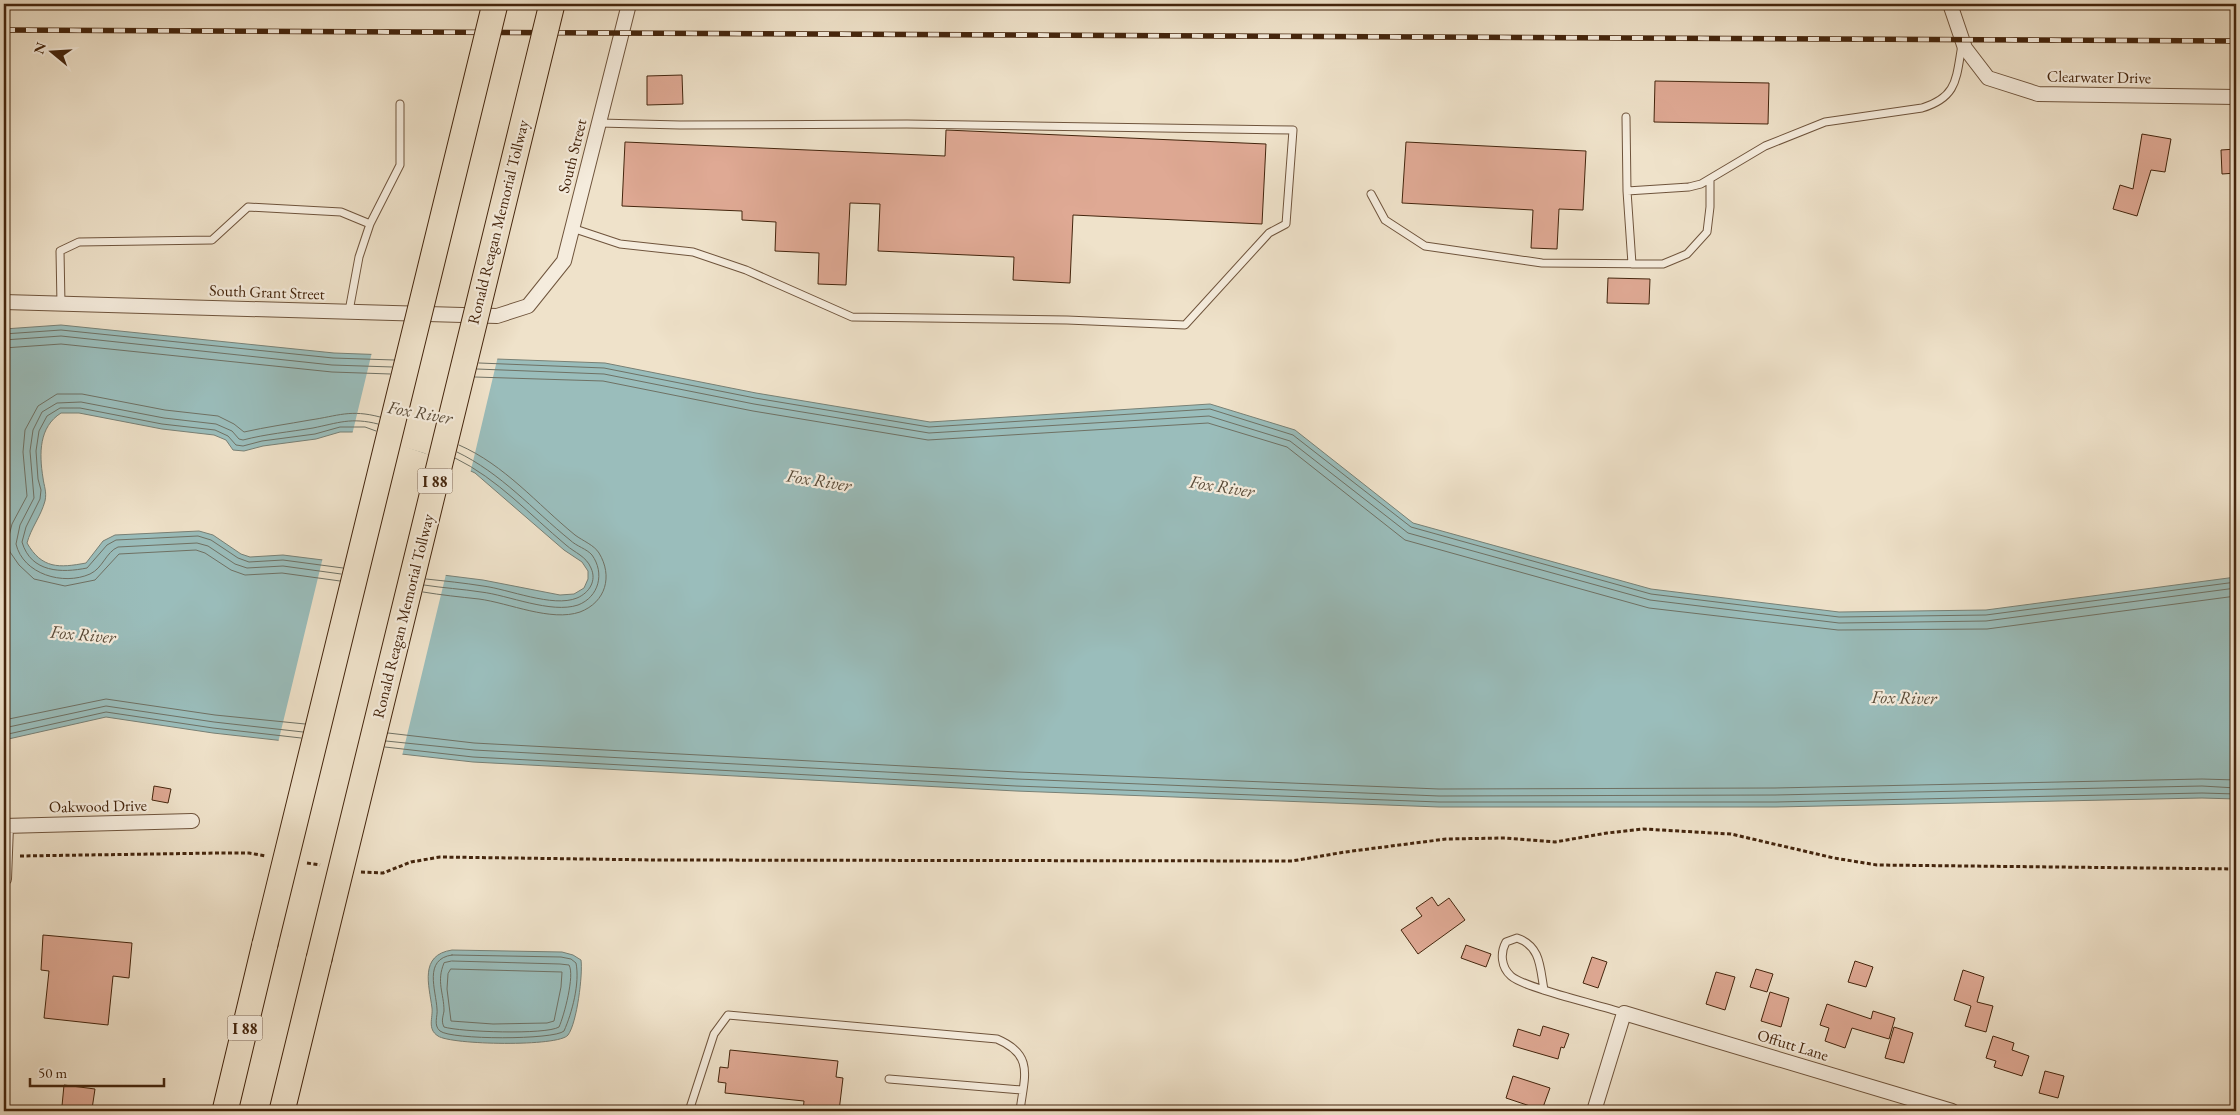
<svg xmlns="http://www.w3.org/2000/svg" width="2240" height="1115" font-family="'EB Garamond',serif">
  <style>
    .water { fill: #9abdbb; stroke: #788075; fill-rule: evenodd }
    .pier { fill: #efe2ca }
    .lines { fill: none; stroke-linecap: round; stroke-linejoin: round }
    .shore { stroke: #6f7164; stroke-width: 1 }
    .building { fill: #dfa994; stroke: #44250d }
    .service-casing { stroke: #6f543c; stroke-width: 9 }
    .minor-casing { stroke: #6f543c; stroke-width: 16 }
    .motorway-casing { stroke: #44250d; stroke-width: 27 }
    .path { stroke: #44250d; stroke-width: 3; stroke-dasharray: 4 2.5; stroke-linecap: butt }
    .service { stroke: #f5ecdd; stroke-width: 7 }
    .minor { stroke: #f5ecdd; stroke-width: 14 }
    .motorway { stroke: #efe2ca; stroke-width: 25 }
    .rail-casing { stroke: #44250d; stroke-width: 5.5 }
    .rail { stroke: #f5ecdd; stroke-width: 4; stroke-dasharray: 11; stroke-linecap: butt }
    .motorway-bridge-casing { stroke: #44250d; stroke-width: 27; stroke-linecap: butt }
    .motorway-bridge { stroke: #efe2ca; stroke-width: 25 }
    .labels { text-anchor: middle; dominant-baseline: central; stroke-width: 4.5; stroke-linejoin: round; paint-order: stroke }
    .shield { fill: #f5ecdd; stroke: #79614b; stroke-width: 1 }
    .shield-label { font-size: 15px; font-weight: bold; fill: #44250d }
    .street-label { font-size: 16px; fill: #44250d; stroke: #f5ecdd }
    .water-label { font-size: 18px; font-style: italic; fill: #5a4b38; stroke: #f5ecdd }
  </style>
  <rect width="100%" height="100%" fill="#efe2ca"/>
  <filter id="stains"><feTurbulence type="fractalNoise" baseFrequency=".004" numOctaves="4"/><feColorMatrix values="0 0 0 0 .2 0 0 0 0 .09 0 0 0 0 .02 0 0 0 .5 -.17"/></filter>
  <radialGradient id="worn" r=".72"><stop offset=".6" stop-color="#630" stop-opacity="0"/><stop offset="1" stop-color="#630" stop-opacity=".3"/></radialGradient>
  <path class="water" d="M 61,325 L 334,353 L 605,363 L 756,393 L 930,422 L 1210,404 L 1295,430 L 1413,523 L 1651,589 L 1839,612 L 1986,610 L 2236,577 L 2236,799 L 2202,798 L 1776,807 L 1439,807 L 1016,791 L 473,762 L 213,733 L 106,717 L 4,740 L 4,329 ZM 61,413 L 79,413 L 162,429 L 214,435 L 226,440 L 233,450 L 244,451 L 263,446 L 316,439 L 340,432 L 364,432 L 454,463 L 475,473 L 564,550 L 582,562 L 588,571 L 588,579 L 584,588 L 574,594 L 560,595 L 483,580 L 283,555 L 250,557 L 241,554 L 213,535 L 199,531 L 115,535 L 103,541 L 86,563 C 59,568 42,569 27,543 C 31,528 41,516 45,501 C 47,492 44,486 43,478 C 39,453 39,427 61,413 Z
    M 452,950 L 562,952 L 573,955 L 581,960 C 583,974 577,1023 568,1035 C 559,1047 451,1045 438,1036 C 427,1029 433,1018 432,1008 C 429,985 419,955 452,950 Z"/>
  <path class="pier" d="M 372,352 L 498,356 L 470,474 L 424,453 L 364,435 L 352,435 Z
    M 323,557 L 446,574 L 402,756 L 278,743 Z"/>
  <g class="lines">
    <path class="shore" d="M 4,334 L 61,330 L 333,358 L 394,360
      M 4,340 L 61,336 L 332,365 L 392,367
      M 4,348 L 61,344 L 332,372 L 390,374
      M 479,363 L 604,368 L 755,398 L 929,427 L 1210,409 L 1293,435 L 1411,527 L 1651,594 L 1839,617 L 1986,615 L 2236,582
      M 477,369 L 604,374 L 754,404 L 929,433 L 1209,416 L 1290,441 L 1408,533 L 1650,600 L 1839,623 L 1986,621 L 2236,588
      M 475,377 L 603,381 L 753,411 L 928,440 L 1208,423 L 1287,447 L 1405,540 L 1649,608 L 1838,630 L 1987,629 L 2236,596
      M 343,568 L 283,560 L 249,562 L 238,558 L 211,540 L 198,536 L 116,540 L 107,545 L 87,568 C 62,573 31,573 22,542 L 26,527 L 40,499 L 41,490 L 38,479 L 36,451 L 39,431 L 47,416 L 60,408 L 80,408 L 162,424 L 215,430 L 228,436 L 236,445 L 243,446 L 262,441 L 315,434 L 340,427 L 365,427 L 376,431
      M 341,574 L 283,566 L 247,568 L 235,564 L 208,546 L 197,543 L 118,547 C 106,552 103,568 90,574 C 63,586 23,574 16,544 L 20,525 L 34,498 L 30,451 L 33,430 L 42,412 L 57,403 L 81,402 L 164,418 L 216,424 L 232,431 L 239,439 L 243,440 C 266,434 289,432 313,428 C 338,423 351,417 378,424
      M 426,579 C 445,581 464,583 483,586 C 508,589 553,608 577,598 C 589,593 597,581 591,568 C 586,556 575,553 566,545 C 530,515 498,479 455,458
      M 340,581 L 282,573 L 245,575 L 231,570 L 205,553 L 196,550 L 119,554 L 95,580 L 65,586 L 34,579 L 19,565 L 10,552 L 8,540 L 12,524 L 27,496 L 23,452 L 25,430 L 38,406 L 57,394 L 82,394 L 165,410 L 218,416 L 234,424 L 244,432 C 266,427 288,424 310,420 C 338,416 350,409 380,417
      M 424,585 C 443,588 462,589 481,592 C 508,595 551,614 578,605 C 599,597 605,573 592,555 C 587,549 576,546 570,540 C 533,510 501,473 457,452
      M 423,592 C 441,595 460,597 479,599 C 509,603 551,622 580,612 C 606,602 613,576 599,553 C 594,545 583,541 575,535 C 537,504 505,465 459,445
      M 4,720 L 106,699 L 215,715 L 305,724
      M 4,728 L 106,706 L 214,722 L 303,732
      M 388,733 L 474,743 L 1017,772 L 1439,789 L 1775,788 L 2202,779 L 2236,780
      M 4,735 L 106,712 L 213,728 L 301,738
      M 386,741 L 474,750 L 1017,779 L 1439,796 L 1775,795 L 2202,786 L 2236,788
      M 385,747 L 473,757 L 1016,786 L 1439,802 L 1776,802 L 2202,793 L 2236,794
      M 452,955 L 561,957 L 571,959 L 576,963 C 580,983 572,1013 564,1031 C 554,1040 451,1040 440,1031 C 433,1025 438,1016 437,1009 C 436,990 423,959 452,955 Z
      M 452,961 L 560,964 L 569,965 C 575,975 564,1016 559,1027 C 546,1035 460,1032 444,1027 C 441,1021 443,1017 444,1011 C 444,993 436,982 444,963 Z
      M 451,969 L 562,972 L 561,987 L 554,1021 L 547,1023 L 493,1024 L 451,1021 L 447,989 L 448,974 Z"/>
  </g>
  <path class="building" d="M 682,75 L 683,104 L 647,105 L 647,76 Z
    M 1655,81 L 1769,83 L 1768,124 L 1654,122 Z
    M 946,130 L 1266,144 L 1262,224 L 1073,215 L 1070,283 L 1013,280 L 1014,257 L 878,251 L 880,204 L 850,203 L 846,285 L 818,284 L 819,253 L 775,251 L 776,222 L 742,220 L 742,211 L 622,206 L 625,142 L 945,156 Z
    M 2142,134 L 2171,139 L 2165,172 L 2151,170 L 2137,216 L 2113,209 L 2120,185 L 2133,189 Z
    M 1406,142 L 1586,151 L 1583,210 L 1559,209 L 1557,249 L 1531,248 L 1533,210 L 1402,203 Z
    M 2236,149 L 2236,173 L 2222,174 L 2221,150 Z
    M 1608,278 L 1650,279 L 1649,304 L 1607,303 Z
    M 154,786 L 171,789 L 168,803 L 152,800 Z
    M 1432,897 L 1438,906 L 1449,898 L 1465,920 L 1418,954 L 1401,930 L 1422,916 L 1416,908 Z
    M 43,935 L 132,943 L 129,978 L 113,976 L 108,1025 L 44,1018 L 49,971 L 41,970 Z
    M 1466,945 L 1491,954 L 1486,967 L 1461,958 Z
    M 1592,957 L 1607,962 L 1598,988 L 1583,983 Z
    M 1855,961 L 1873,967 L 1866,987 L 1848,982 Z
    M 1756,969 L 1773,974 L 1767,992 L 1750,987 Z
    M 1963,970 L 1984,977 L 1977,1002 L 1993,1006 L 1986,1032 L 1965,1026 L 1971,1006 L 1954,1000 Z
    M 1716,972 L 1735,977 L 1725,1010 L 1706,1004 Z
    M 1770,992 L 1789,998 L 1781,1027 L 1761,1021 Z
    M 1827,1004 L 1871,1019 L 1873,1011 L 1895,1018 L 1889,1039 L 1852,1028 L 1845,1048 L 1825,1041 L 1829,1028 L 1820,1025 Z
    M 1543,1026 L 1569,1034 L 1564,1048 L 1561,1047 L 1558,1059 L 1513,1046 L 1518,1029 L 1540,1036 Z
    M 1894,1027 L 1913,1033 L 1904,1063 L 1885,1058 Z
    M 1993,1036 L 2014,1043 L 2012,1050 L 2029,1056 L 2022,1076 L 1994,1067 L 1996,1061 L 1986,1058 Z
    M 730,1050 L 838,1061 L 836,1077 L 843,1078 L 839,1111 L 803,1111 L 804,1101 L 725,1093 L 726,1083 L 718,1082 L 720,1067 L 728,1068 Z
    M 2045,1071 L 2064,1076 L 2058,1098 L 2039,1093 Z
    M 1513,1076 L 1550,1088 L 1542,1110 L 1506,1098 Z
    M 64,1085 L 95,1089 L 92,1109 L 62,1106 Z"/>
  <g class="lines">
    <g class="service-casing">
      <path id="service" d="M 1626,117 L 1627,191 L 1689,187 L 1701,184 L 1765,146 L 1825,122 L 1922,108 C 1958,97 1956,78 1962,45
        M 1627,191 L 1632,264
        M 1371,194 L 1385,220 L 1425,246 L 1542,263 L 1663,264 L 1687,254 L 1707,232 L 1710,207 L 1710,179
        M 572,228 L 620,244 L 693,252 L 746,270 L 852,317 L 1067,320 L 1185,325 L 1269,233 L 1286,224 L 1293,130 L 907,124 L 680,125 L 599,123
        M 61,304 L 60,251 L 79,242 L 212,240 L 248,207 L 341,212 L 370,224
        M 349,311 L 359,257 L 370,224 L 400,165 L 400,104
        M 1544,990 C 1540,968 1541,946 1517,938 L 1506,942 C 1500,953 1501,967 1511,976 C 1524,988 1603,1006 1624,1013
        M 889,1079 L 1022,1090
        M 689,1111 L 714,1034 L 728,1015 L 997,1039 C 1035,1055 1024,1077 1020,1111"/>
    </g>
    <g class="minor-casing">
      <path id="minor" d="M 1950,4 L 1965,48 L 1988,78 L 2038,94 L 2236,97
        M 4,302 L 497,316 L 528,306 L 564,261 L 629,4
        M 4,826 L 192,821
        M 4,879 L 6,826
        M 1594,1111 L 1624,1013 L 1952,1111"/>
    </g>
    <g class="motorway-casing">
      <path id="motorway" d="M 225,1111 L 265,944
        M 282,1111 L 319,959"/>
    </g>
    <path class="path" d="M 20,856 L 220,853 L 249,853 L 266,856
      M 307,863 L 320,865
      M 361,872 L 383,873 L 411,862 L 440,857 L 657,860 L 1292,861 L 1345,852 L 1446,839 L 1505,838 L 1555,842 L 1607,833 L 1643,829 L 1731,834 L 1834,858 L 1877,865 L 2236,869"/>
    <use href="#service" class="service"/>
    <use href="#minor" class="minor"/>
    <use href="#motorway" class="motorway"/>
    <g class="rail-casing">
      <path id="rail" d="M 4,30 L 2236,41"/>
    </g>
    <use href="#rail" class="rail"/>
    <g class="motorway-bridge-casing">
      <path id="motorway-bridge" d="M 265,944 L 495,4
        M 319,959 L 552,4"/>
    </g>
    <use href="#motorway-bridge" class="motorway-bridge"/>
  </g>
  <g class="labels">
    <g class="shield">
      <rect x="417.5" y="468.5" width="35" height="25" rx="4"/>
      <rect x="227.5" y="1015.5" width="35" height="25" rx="4"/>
    </g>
    <g class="shield-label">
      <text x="435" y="481">I 88</text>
      <text x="245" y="1028">I 88</text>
    </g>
    <g class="street-label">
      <text transform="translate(2099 77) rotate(1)">Clearwater Drive</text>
      <text transform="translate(572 156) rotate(-76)">South Street</text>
      <text transform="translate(498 222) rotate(-76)">Ronald Reagan Memorial Tollway</text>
      <text transform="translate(267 292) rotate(2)">South Grant Street</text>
      <text transform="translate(403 616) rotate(-76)">Ronald Reagan Memorial Tollway</text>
      <text transform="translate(98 806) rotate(-1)">Oakwood Drive</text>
      <text transform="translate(1793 1045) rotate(17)">Offutt Lane</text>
    </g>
    <g class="water-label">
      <text transform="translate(420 412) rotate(10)">Fox River</text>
      <text transform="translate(819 480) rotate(9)">Fox River</text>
      <text transform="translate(1222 486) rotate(9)">Fox River</text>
      <text transform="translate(83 634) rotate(5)">Fox River</text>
      <text transform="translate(1904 697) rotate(1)">Fox River</text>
    </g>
  </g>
  <rect width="2240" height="1115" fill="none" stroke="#efe2ca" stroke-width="20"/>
  <rect x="5" y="5" width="2230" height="1105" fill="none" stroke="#44250d" stroke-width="2.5"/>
  <rect x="10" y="10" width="2220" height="1095" fill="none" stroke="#44250d"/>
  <g transform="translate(52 52) rotate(288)" stroke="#f5ecdd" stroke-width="4" paint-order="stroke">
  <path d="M0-4L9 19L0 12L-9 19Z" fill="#44250d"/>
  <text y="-8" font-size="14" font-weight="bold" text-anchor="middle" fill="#44250d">N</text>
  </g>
  <path d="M30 1078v8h134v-8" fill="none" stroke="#44250d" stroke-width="2.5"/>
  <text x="38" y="1078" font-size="15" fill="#44250d" stroke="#f5ecdd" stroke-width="4" paint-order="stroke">50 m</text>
  <rect width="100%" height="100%" filter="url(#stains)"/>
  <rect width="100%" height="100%" fill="url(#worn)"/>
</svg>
